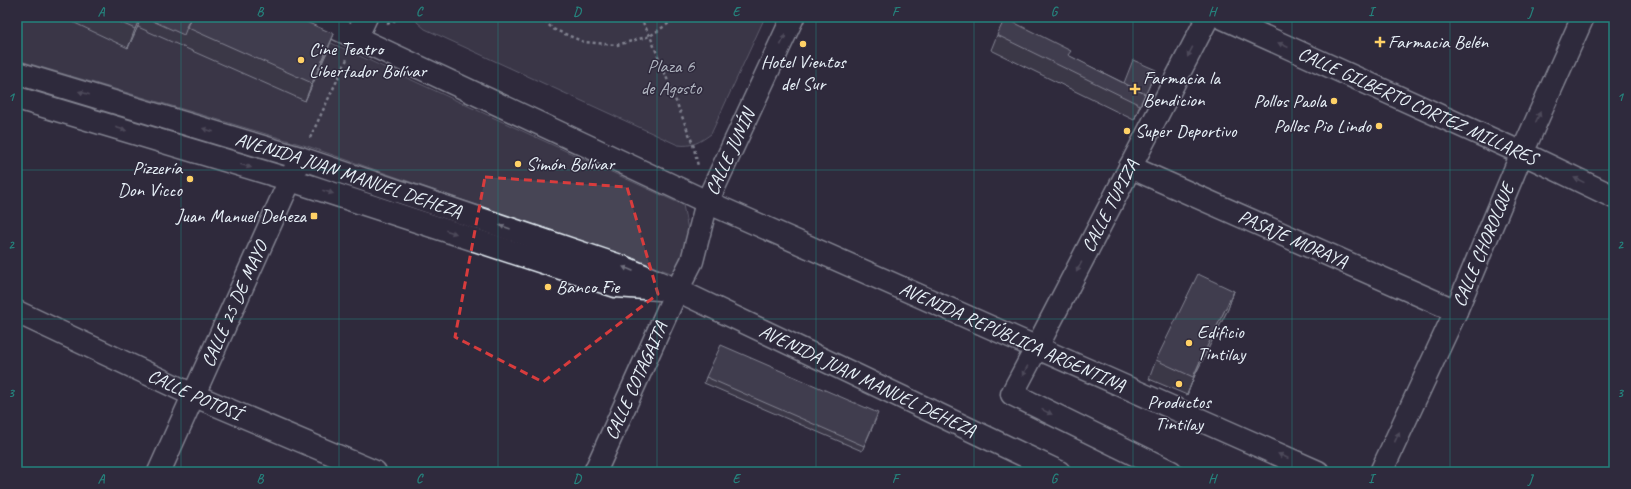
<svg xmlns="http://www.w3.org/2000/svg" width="1631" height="489" font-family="Caveat,sans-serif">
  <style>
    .green { fill: #464455; stroke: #979aa6 }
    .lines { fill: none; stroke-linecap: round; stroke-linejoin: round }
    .minor-casing { stroke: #e8f1f8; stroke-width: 25 }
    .major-casing { stroke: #e8f1f8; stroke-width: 25 }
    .highway-casing { stroke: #e8f1f8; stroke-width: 25 }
    .path { stroke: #e8f1f8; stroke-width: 2.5; stroke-dasharray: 3 3; stroke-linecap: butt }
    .minor { stroke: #2f2a3d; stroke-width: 22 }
    .major { stroke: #2f2a3d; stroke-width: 22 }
    .highway { stroke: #2f2a3d; stroke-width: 22 }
    .wall { fill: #4b4957; stroke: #e8f1f8 }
    .shaded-wall { fill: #3d3c47; stroke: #e8f1f8 }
    .building { fill: #575565; stroke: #e8f1f8 }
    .oneway { fill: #70707e }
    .marked { fill: none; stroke: #d83c3d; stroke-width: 3; stroke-dasharray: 8 5; stroke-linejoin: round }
    .grid { fill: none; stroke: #25827c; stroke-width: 1; stroke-opacity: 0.55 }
    .poi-dot { fill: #ffd166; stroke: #2f2a3d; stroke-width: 1.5 }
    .labels { text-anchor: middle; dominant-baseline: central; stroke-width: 3; stroke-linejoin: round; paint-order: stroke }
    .poi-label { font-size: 19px; fill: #e8f1f8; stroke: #2f2a3d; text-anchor: start }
    .park-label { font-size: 19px; fill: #afb4bf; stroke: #2f2a3d }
    .street-label { font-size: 19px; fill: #e8f1f8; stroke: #2f2a3d }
    .neatline { fill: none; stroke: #25827c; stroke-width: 1.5 }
    .grid-label { font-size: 13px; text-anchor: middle; font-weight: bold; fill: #25827c }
  </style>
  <rect width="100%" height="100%" fill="#2f2a3d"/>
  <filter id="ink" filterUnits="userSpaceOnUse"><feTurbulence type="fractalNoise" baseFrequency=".025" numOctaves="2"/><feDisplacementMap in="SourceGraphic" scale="8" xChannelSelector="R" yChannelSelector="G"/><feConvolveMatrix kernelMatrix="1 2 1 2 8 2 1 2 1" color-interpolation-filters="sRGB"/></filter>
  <g filter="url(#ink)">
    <path class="green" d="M 17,17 L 275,17 L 683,205 L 689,235 L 674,274 L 310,147 L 17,60 Z
      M 415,17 L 765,17 L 711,134 C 700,142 692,147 678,145 L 425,29 L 417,22 Z"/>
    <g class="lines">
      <g class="minor-casing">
        <g id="minor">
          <path id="s1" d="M 1221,17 L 1522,153 L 1614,197"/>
          <path d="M 356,38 L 366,17"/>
          <path id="s2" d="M 1130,167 L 1456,311"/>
          <path id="s3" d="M 17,312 L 193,395 L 375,472"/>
          <path id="s4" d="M 1037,347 L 1208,17"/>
          <path id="s5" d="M 159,472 L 300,158"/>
          <path id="s6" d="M 595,472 L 677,290 L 692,261 L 707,202 L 793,17"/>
          <path id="s7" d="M 1381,472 L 1456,311 L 1522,153 L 1583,17"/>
        </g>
      </g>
      <g class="major-casing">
        <g id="major">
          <path id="s8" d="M 17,73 L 300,158 L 623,267 L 677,290 L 1059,472"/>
          <path d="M 17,98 L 291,180 L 616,286 L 659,289"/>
        </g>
      </g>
      <g class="highway-casing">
        <g id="highway">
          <path id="s9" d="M 312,17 L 707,202 L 1318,472"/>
          <path d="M 1037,347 L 1012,394 L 1171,472"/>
        </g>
      </g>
      <path class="path" d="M 540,17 L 553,29 L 584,42 L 617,45 L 650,36 L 678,17
        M 640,17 L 650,36 L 693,144 L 698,166
        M 387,24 L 403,17
        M 310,138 L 348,57"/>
      <use href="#minor" class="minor"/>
      <use href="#major" class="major"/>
      <use href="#highway" class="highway"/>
    </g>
    <path class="wall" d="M 62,17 L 295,17 L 327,52 L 305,101 L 138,27 L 138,26 L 128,48 Z
      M 997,35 L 1069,56 L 1124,83 L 1156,70 L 1152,80 L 1134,120 L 991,50 Z
      M 1234,291 L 1228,309 L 1194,377 L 1187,395 L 1149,379 L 1156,360 Z
      M 706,377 L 876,419 L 862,451 L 704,383 Z"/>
    <path class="shaded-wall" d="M 140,17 L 141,17 L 138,26 L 128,48 L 135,29 Z
      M 334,34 L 327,52 L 305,101 L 312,83 Z
      M 1156,70 L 1152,80 L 1134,120 L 1140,105 Z
      M 1234,291 L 1228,309 L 1194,377 L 1187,395 L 1201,359 Z"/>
    <path class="building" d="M 108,17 L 140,17 L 135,29 Z
      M 144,17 L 191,17 L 184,35 Z
      M 191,17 L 295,17 L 334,34 L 312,83 L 186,27 Z
      M 1005,18 L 1071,51 L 1068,55 L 1145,94 L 1140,105 L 997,35 Z
      M 1133,60 L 1156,70 L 1144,98 L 1145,94 L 1124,83 Z
      M 1198,274 L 1234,291 L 1201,359 L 1193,377 L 1156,360 Z
      M 721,345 L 878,413 L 864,446 L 706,377 Z"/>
    <defs><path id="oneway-solid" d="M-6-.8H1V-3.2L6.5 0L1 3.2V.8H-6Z"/></defs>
    <g class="oneway">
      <use href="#oneway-solid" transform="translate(783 40) rotate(-65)"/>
      <use href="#oneway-solid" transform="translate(1283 45) rotate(-156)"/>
      <use href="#oneway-solid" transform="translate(1190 52) rotate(117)"/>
      <use href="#oneway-solid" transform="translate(84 93) rotate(-163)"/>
      <use href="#oneway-solid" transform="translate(1538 117) rotate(-66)"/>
      <use href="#oneway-solid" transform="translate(121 129) rotate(17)"/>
      <use href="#oneway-solid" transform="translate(208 130) rotate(-163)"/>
      <use href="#oneway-solid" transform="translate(246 166) rotate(17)"/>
      <use href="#oneway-solid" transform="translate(1579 180) rotate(-154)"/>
      <use href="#oneway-solid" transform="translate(328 192) rotate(18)"/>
      <use href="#oneway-solid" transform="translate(505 227) rotate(-161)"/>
      <use href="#oneway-solid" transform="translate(451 232) rotate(18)"/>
      <use href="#oneway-solid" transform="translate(1079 267) rotate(118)"/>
      <use href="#oneway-solid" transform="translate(628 269) rotate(-157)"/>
      <use href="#oneway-solid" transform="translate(1025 371) rotate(118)"/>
      <use href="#oneway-solid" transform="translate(1047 412) rotate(26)"/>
      <use href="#oneway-solid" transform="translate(1397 437) rotate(-65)"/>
      <use href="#oneway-solid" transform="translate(1283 456) rotate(-156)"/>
    </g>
  </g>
  <path d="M0 0H1631V489H0ZM 485,177 L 627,187 L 658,294 L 543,382 L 455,337 Z" fill="#2f2a3d" fill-opacity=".55" fill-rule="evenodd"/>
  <path class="marked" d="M 485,177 L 627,187 L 658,294 L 543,382 L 455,337 Z"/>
  <path class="grid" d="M 181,17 L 181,472M 339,17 L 339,472M 498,17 L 498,472M 657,17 L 657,472M 816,17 L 816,472M 974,17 L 974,472M 1133,17 L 1133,472M 1292,17 L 1292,472M 1450,17 L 1450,472M 17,170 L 1614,170M 17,319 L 1614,319"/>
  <g class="poi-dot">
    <path d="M1378 36h4v4h4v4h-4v4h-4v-4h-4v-4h4z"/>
    <circle cx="803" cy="44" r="4"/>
    <circle cx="301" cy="60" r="4"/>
    <path d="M1133 83h4v4h4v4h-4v4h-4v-4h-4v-4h4z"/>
    <circle cx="1334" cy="101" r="4"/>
    <circle cx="1379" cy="126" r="4"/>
    <circle cx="1127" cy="131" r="4"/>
    <circle cx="518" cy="164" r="4"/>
    <circle cx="190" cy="179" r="4"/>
    <rect x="310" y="212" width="8" height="8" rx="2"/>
    <circle cx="548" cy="287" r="4"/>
    <circle cx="1189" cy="343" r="4"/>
    <circle cx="1179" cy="384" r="4"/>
  </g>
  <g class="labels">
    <g class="poi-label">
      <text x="1388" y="42">Farmacia Belén</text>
      <text x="309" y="49">Cine Teatro<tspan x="309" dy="22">Libertador Bolívar</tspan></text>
      <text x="803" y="62" text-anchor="middle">Hotel Vientos<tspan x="803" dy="22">del Sur</tspan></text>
      <text x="1143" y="78">Farmacia la<tspan x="1143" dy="22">Bendicion</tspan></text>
      <text x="1326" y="101" text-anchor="end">Pollos Paola</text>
      <text x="1371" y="126" text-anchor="end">Pollos Pio Lindo</text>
      <text x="1135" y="131">Super Deportivo</text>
      <text x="526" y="164">Simón Bolívar</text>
      <text x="182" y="168" text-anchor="end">Pizzería<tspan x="182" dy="22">Don Vicco</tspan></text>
      <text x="306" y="216" text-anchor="end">Juan Manuel Deheza</text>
      <text x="556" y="287">Banco Fie</text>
      <text x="1197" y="332">Edificio<tspan x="1197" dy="22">Tintilay</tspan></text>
      <text x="1179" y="402" text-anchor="middle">Productos<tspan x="1179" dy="22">Tintilay</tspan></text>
    </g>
    <g class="park-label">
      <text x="671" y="66">Plaza 6<tspan x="671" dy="22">de Agosto</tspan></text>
    </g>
    <g class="street-label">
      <text stroke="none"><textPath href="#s1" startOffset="216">CALLE GILBERTO CORTEZ MILLARES</textPath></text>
      <text stroke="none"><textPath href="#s6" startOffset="348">CALLE JUNÍN</textPath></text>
      <text stroke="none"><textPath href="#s8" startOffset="347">AVENIDA JUAN MANUEL DEHEZA</textPath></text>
      <text stroke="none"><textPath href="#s4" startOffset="159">CALLE TUPIZA</textPath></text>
      <text stroke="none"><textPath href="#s2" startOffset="178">PASAJE MORAYA</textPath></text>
      <text stroke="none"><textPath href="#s7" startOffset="249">CALLE CHOROLQUE</textPath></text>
      <text stroke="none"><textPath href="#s5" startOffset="184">CALLE 25 DE MAYO</textPath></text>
      <text stroke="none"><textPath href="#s9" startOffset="770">AVENIDA REPÚBLICA ARGENTINA</textPath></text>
      <text stroke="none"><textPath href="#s6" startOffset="100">CALLE COTAGAITA</textPath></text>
      <text stroke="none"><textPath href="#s8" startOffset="906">AVENIDA JUAN MANUEL DEHEZA</textPath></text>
      <text stroke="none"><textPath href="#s3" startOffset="196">CALLE POTOSÍ</textPath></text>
    </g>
  </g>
  <rect width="1631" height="489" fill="none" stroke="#2f2a3d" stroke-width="44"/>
  <rect x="22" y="22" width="1587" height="445" class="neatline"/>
  <g class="grid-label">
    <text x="101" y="16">A</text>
    <text x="260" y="16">B</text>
    <text x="419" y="16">C</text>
    <text x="577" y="16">D</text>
    <text x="736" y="16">E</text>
    <text x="895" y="16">F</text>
    <text x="1054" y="16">G</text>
    <text x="1212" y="16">H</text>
    <text x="1371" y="16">I</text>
    <text x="1530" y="16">J</text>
    <text x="11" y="101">1</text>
    <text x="1620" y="101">1</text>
    <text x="11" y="249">2</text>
    <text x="1620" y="249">2</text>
    <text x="11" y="397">3</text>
    <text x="1620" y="397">3</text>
    <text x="101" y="483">A</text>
    <text x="260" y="483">B</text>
    <text x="419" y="483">C</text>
    <text x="577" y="483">D</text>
    <text x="736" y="483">E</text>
    <text x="895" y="483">F</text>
    <text x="1054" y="483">G</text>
    <text x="1212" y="483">H</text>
    <text x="1371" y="483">I</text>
    <text x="1530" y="483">J</text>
  </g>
</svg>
